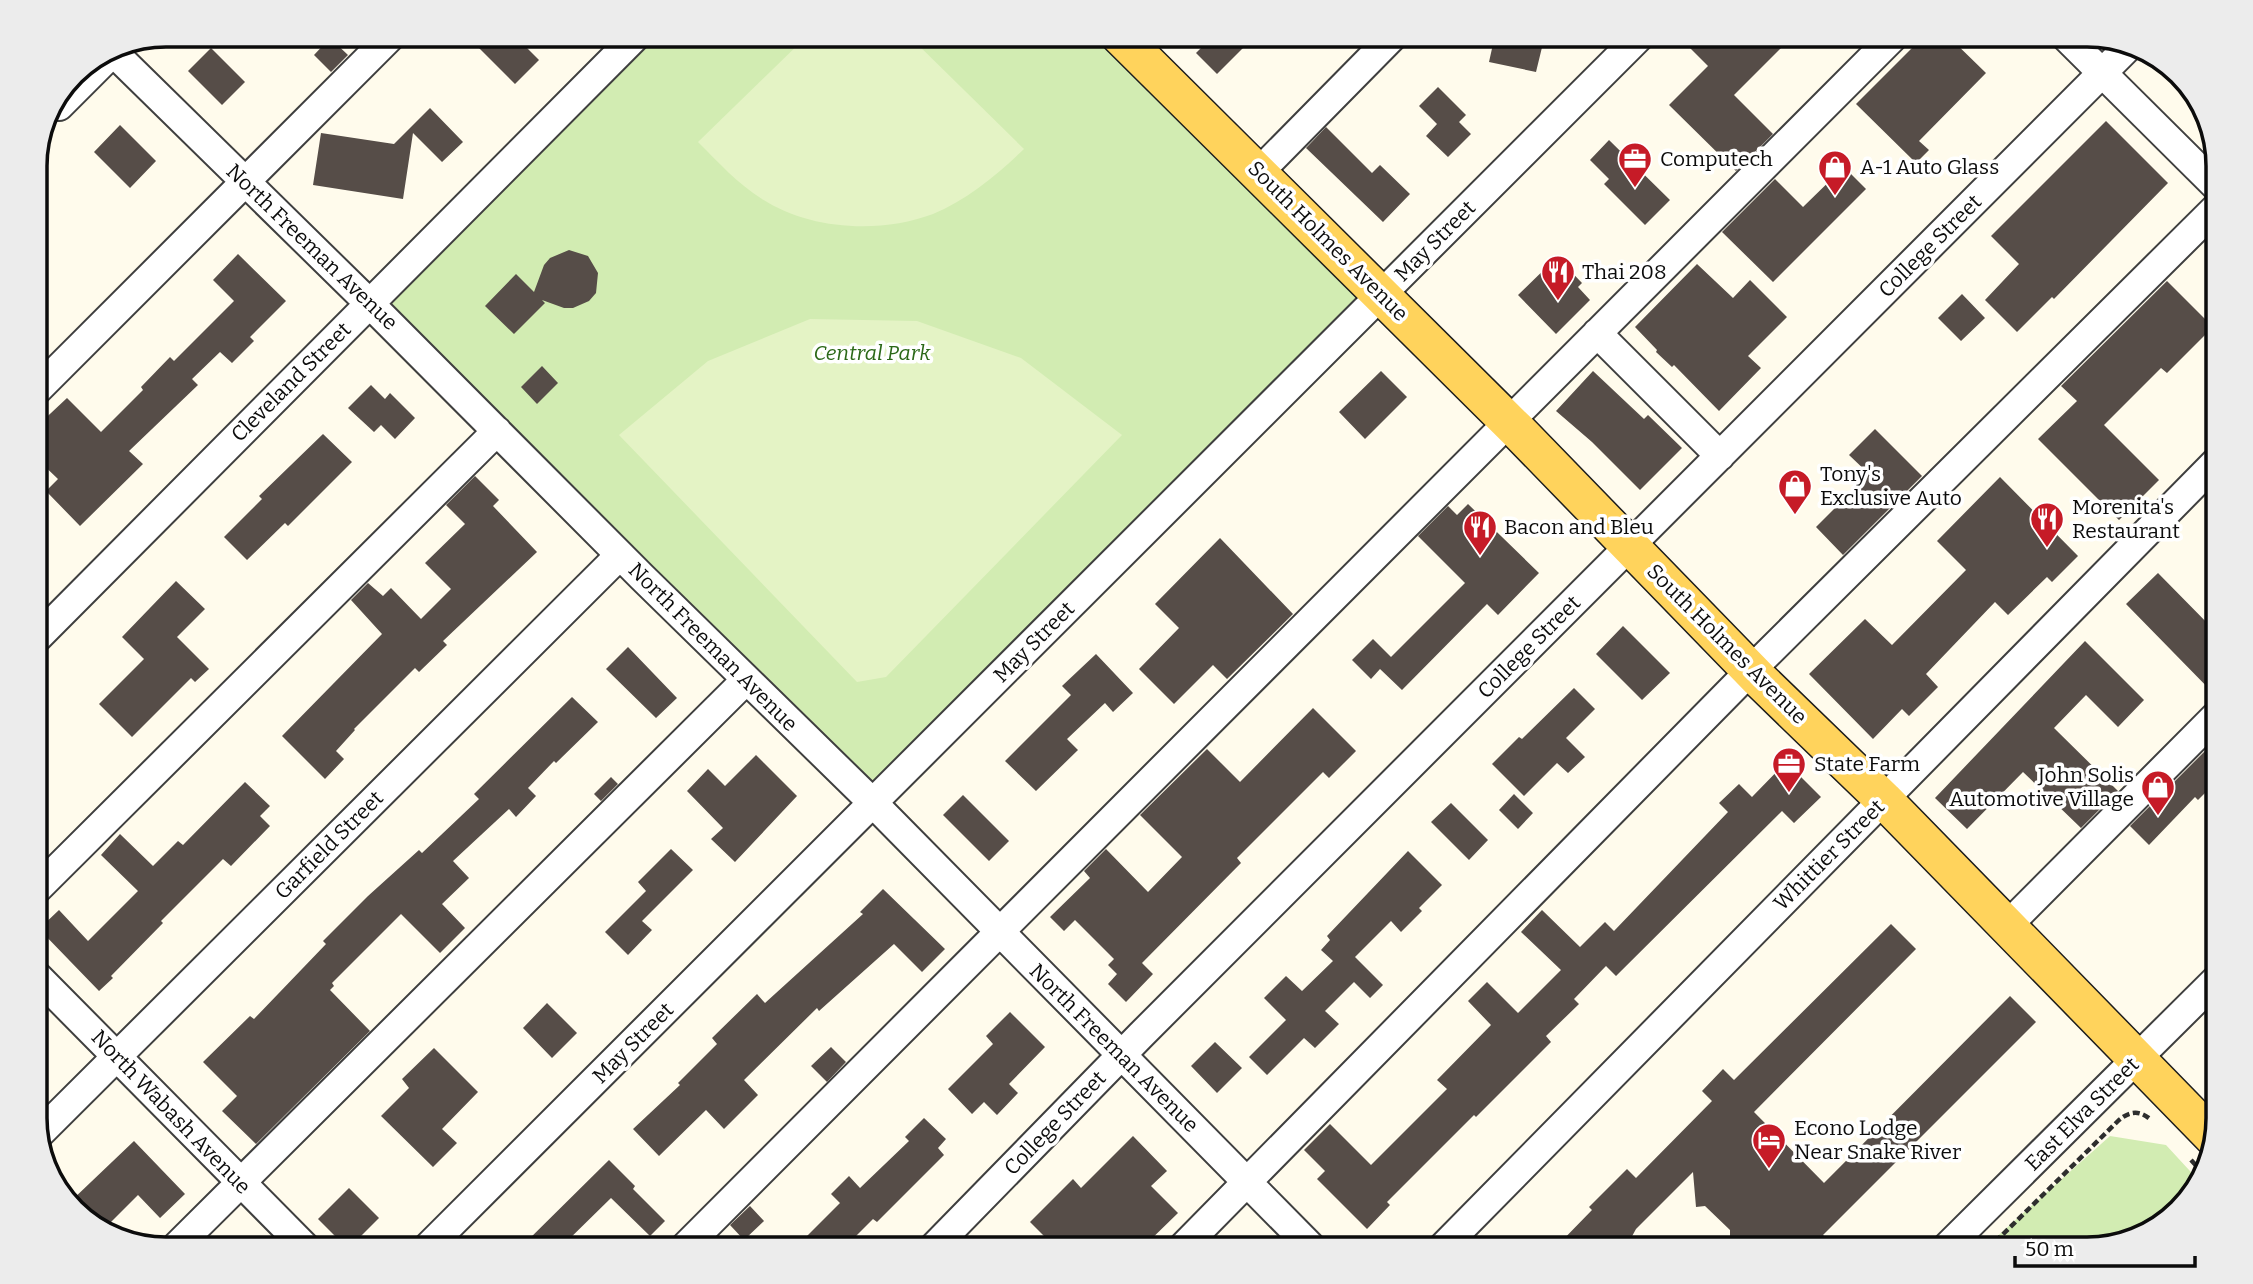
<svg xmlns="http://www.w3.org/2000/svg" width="2253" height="1284" font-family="Bitter,serif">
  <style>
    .green { fill: #d2ecb2 }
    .pitch { fill: #e4f3c5 }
    .building { fill: #564d48 }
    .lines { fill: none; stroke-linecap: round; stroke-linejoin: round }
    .minor-casing { stroke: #3f3f3f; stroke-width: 32 }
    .major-casing { stroke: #1d1d1d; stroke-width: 40 }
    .path { stroke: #2e2e2e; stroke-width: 4.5; stroke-dasharray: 7 3.5; stroke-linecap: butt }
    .minor { stroke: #fff; stroke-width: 28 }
    .major { stroke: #ffd35c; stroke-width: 37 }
    .labels { text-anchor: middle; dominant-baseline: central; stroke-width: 7; stroke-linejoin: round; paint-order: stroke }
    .poi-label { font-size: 21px; fill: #0c0c0c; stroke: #fff; text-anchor: start }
    .street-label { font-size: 21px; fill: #0c0c0c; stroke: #fff }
    .park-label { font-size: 21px; font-style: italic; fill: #2b6818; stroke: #fff }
    .rim { fill: none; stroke: #0c0c0c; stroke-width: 3.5 }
  </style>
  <rect width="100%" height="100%" fill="#fffbec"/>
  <path class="green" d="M 637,35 L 1119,35 L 1381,295 L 873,803 L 369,303 Z
    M 2110,1136 L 2166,1145 L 2201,1183 L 2153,1231 L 2087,1249 L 1983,1249 Z"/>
  <path class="pitch" d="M 808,35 L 908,35 L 1024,149 C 998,174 967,200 933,214 C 880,234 810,230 762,199 C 738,184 718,162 698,142 Z
    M 810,319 L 917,321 L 1021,358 L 1122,435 L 886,677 L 857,682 L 619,435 L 708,361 Z"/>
  <path class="building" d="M 466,35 L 514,35 L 539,60 L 515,84 Z
    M 1214,35 L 1256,35 L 1217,74 L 1196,53 Z
    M 1495,35 L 1545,35 L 1536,72 L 1489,62 Z
    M 1677,35 L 1794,35 L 1734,95 L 1773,134 L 1736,171 L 1669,105 L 1708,66 Z
    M 1925,35 L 1947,35 L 1986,73 L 1919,141 L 1929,150 L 1916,163 L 1856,104 Z
    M 330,38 L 348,55 L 331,72 L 314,55 Z
    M 211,48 L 245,82 L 222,105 L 188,71 Z
    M 1438,87 L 1466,115 L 1459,122 L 1471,134 L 1448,157 L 1426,136 L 1437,124 L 1419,106 Z
    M 430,108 L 463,142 L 442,162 L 413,133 L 403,199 L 313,185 L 321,133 L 394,144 Z
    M 2106,121 L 2168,183 L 2054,299 L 2052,297 L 2017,332 L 1985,300 L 2019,264 L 1991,236 Z
    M 120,125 L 156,161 L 130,188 L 94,152 Z
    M 1326,127 L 1372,173 L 1380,165 L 1410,194 L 1383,222 L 1306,148 Z
    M 1609,140 L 1670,200 L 1645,225 L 1604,184 L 1609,179 L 1590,160 Z
    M 1844,167 L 1866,189 L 1773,282 L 1722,232 L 1775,179 L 1803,207 Z
    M 569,250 L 588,256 L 598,273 L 596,293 L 589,301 L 573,308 L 564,308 L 542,300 L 545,303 L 514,334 L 485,306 L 516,274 L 534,292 L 544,265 L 550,258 Z
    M 238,254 L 286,301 L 250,337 L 254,341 L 232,363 L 220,352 L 192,379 L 198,385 L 129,451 L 143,464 L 80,526 L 46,491 L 58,479 L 35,457 L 35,428 L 67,398 L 101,432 L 143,390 L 141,387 L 170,357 L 174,361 L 234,301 L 213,280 Z
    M 1557,257 L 1582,283 L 1578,287 L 1590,300 L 1556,334 L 1518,295 Z
    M 1697,264 L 1733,298 L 1750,280 L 1787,317 L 1748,356 L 1761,368 L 1719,411 L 1674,365 L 1672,367 L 1656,352 L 1657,350 L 1635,327 Z
    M 2167,281 L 2213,327 L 2167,373 L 2161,368 L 2104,425 L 2159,480 L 2119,520 L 2038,439 L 2077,401 L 2061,386 Z
    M 1962,294 L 1985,318 L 1961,341 L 1938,318 Z
    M 542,366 L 558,383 L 537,404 L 521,387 Z
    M 1381,371 L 1407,397 L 1365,439 L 1339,412 Z
    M 1593,371 L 1644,419 L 1648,415 L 1682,448 L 1640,490 L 1592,442 L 1556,411 Z
    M 371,385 L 385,399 L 390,393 L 415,418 L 395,439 L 381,425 L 374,432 L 348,408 Z
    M 1875,429 L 1922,476 L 1843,555 L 1816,527 L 1869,474 L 1849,455 Z
    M 323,434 L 352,462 L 288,526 L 285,523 L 247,560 L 224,537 L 262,499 L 259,496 Z
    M 475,476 L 499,500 L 493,506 L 537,552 L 443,641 L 447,645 L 419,672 L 415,668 L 354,729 L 355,730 L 336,751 L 344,759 L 325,779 L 282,736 L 382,634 L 351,600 L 368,583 L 383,596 L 391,588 L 421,619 L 451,589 L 425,563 L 465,524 L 446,505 Z
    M 2000,477 L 2078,556 L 2052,582 L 2047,577 L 2008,615 L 1995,602 L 1926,674 L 1938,687 L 1909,716 L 1902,709 L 1873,739 L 1809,674 L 1865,619 L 1892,645 L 1966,570 L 1937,541 Z
    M 1468,504 L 1539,573 L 1498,615 L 1487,604 L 1402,690 L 1380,669 L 1371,679 L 1352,660 L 1373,639 L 1391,657 L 1465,583 L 1418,536 L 1448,506 L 1457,515 Z
    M 1220,538 L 1293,614 L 1227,679 L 1213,665 L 1174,704 L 1139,669 L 1179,628 L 1155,604 Z
    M 2158,573 L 2218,634 L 2218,698 L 2126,604 Z
    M 176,581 L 205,609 L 177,637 L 209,669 L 195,682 L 191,678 L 132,737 L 99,704 L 144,659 L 122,637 Z
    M 1623,626 L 1670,673 L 1642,700 L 1596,654 Z
    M 2085,641 L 2144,700 L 2118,727 L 2086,695 L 2054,728 L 2118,791 L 2081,828 L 2023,772 L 1967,829 L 1935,798 Z
    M 628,647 L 677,698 L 656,718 L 606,669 Z
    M 1096,654 L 1133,693 L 1113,712 L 1105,703 L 1067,739 L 1078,750 L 1036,791 L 1005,761 L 1071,695 L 1062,686 Z
    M 1574,688 L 1595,709 L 1566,738 L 1585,757 L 1568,773 L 1557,763 L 1524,796 L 1492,764 L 1519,737 L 1522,739 Z
    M 572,697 L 598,722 L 556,763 L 554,761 L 528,788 L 536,796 L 516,817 L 509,809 L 453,861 L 469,878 L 442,904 L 465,928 L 440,953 L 401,914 L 332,983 L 334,986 L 330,990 L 370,1031 L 256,1144 L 222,1111 L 237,1096 L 203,1062 L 250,1016 L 254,1019 L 326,944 L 323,941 L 368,896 L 419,850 L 422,853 L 479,799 L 474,794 Z
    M 1313,708 L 1356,751 L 1329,778 L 1323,772 L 1237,858 L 1241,863 L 1142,963 L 1153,974 L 1126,1002 L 1108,984 L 1117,974 L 1108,965 L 1114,959 L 1075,920 L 1064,931 L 1050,917 L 1090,878 L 1084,871 L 1106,849 L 1148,892 L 1182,857 L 1140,815 L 1207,749 L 1240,782 Z
    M 2210,746 L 2218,754 L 2218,780 L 2198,800 L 2195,797 L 2149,845 L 2130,826 Z
    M 756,755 L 797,796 L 735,862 L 711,839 L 723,828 L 687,791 L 708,769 L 725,786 Z
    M 1786,762 L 1821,797 L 1794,823 L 1782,811 L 1616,976 L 1606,966 L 1574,999 L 1579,1004 L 1546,1036 L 1551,1042 L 1476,1117 L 1474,1115 L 1387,1202 L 1390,1205 L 1367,1229 L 1317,1179 L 1325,1171 L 1304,1150 L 1330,1124 L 1371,1165 L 1447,1089 L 1437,1080 L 1491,1025 L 1468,1001 L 1487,982 L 1518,1013 L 1561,970 L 1521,932 L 1542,910 L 1580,947 L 1605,922 L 1614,931 L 1728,812 L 1719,803 L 1739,784 L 1752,797 Z
    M 611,777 L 618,784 L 601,801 L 594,794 Z
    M 245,782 L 270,806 L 260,816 L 270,826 L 231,866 L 223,859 L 161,921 L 163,923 L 111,976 L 113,978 L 99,991 L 39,929 L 59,910 L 88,941 L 138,891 L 101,855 L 120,834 L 153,866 L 178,841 L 183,845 Z
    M 1514,794 L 1533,813 L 1518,829 L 1499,810 Z
    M 963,795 L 1009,841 L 989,861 L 943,815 Z
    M 1451,803 L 1488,840 L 1469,860 L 1431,822 Z
    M 671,849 L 693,870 L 642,921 L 652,930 L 628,955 L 605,932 L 646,891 L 638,882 Z
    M 1408,851 L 1442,885 L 1419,908 L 1422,911 L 1401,932 L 1391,921 L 1355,957 L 1383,985 L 1370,998 L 1354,982 L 1325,1011 L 1339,1024 L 1315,1048 L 1304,1038 L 1267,1075 L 1249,1057 L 1286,1020 L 1264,998 L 1286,976 L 1302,991 L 1333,961 L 1321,950 L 1330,940 L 1327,936 Z
    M 883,889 L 945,949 L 922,972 L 894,944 L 819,1011 L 817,1008 L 744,1080 L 758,1095 L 724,1129 L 706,1110 L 659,1156 L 633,1129 L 680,1085 L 678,1083 L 717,1044 L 712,1038 L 757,994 L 765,1003 L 863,914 L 860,912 Z
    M 1891,924 L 1916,949 L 1754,1112 L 1824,1183 L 2010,996 L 2036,1022 L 1823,1235 L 1838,1249 L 1751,1249 L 1760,1240 L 1730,1240 L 1730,1230 L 1705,1206 L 1696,1207 L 1693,1172 L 1636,1229 L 1625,1249 L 1554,1249 L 1592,1210 L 1589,1207 L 1627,1169 L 1636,1178 L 1712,1101 L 1702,1091 L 1723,1069 L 1734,1080 Z
    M 547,1003 L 577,1033 L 552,1058 L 523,1028 Z
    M 1010,1012 L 1045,1047 L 1009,1084 L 1018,1093 L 997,1115 L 984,1102 L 972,1114 L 948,1089 L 993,1044 L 986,1036 Z
    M 1215,1042 L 1242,1068 L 1217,1093 L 1191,1066 Z
    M 831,1047 L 846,1062 L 827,1082 L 811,1066 Z
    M 434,1048 L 478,1092 L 442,1129 L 457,1143 L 433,1167 L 381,1116 L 409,1088 L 402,1079 Z
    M 924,1118 L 946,1139 L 938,1148 L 944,1155 L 877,1222 L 873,1219 L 843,1249 L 794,1249 L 840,1203 L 831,1194 L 849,1176 L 860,1188 L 909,1141 L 905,1137 Z
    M 1133,1136 L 1167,1171 L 1151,1186 L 1178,1213 L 1141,1249 L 1057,1249 L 1030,1222 L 1073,1179 L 1081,1188 Z
    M 134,1141 L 185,1194 L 160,1218 L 138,1195 L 101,1232 L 70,1202 Z
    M 609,1160 L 635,1186 L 633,1189 L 665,1221 L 650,1236 L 611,1198 L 559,1249 L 519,1249 Z
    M 349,1188 L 379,1218 L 348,1249 L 318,1219 Z
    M 750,1206 L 764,1221 L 744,1240 L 730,1225 Z"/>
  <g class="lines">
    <g class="minor-casing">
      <path id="minor" d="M 2064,35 L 2218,188
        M 110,49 L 369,303 L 642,577 L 873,803 L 1313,1249
        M 59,106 L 121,44
        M 1259,172 L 1394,35
        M 1597,333 L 1720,456
        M 35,392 L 392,35
        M 35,640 L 637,35
        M 35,891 L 497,431
        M 2007,926 L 2218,714
        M 35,974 L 307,1249
        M 38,1135 L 620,555
        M 174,1249 L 746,680
        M 426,1249 L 1641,35
        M 683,1249 L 1895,35
        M 932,1249 L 1141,1035 L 2129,46
        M 1181,1249 L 1751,670 L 2218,206
        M 1441,1249 L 2218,460
        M 1945,1249 L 2218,978"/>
    </g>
    <g class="major-casing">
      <path id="major" d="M 1119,35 L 1518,431 L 1759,679 L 1884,800 L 2213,1137"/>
    </g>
    <path class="path" d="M 2191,1160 L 2203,1173
      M 1988,1249 L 2119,1120 C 2130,1111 2139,1110 2150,1119"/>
    <use href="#minor" class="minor"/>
    <use href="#major" class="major"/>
  </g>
  <defs>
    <g id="office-pin" transform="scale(1.75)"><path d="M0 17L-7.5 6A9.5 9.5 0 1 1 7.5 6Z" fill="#c61b27" stroke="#fff"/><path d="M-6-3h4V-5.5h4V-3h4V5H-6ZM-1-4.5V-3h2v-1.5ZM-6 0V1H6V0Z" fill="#fff"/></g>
    <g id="shop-pin" transform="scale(1.75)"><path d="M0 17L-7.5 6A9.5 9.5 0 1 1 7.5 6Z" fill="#c61b27" stroke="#fff"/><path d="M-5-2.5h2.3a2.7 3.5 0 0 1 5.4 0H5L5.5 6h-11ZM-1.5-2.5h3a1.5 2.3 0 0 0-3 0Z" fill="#fff"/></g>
    <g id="restaurant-pin" transform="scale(1.75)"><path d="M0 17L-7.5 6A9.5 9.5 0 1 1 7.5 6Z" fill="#c61b27" stroke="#fff"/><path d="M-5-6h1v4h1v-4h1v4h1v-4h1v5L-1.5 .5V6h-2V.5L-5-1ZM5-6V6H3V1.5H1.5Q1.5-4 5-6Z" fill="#fff"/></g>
    <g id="hotel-pin" transform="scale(1.75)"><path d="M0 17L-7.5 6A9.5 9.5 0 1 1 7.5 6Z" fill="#c61b27" stroke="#fff"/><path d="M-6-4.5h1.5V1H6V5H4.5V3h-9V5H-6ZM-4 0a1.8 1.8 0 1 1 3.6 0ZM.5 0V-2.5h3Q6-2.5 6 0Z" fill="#fff"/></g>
  </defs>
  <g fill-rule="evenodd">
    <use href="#office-pin" x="1635" y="159"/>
    <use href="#shop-pin" x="1835" y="167"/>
    <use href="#restaurant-pin" x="1558" y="272"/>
    <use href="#shop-pin" x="1795" y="486"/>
    <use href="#restaurant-pin" x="2047" y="519"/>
    <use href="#restaurant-pin" x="1480" y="527"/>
    <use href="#office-pin" x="1789" y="764"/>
    <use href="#shop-pin" x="2158" y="787"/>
    <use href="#hotel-pin" x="1769" y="1140"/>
  </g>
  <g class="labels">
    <g class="poi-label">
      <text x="1660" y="159">Computech</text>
      <text x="1860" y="167">A-1 Auto Glass</text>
      <text x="1582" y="272">Thai 208</text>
      <text x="1820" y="474">Tony's<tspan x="1820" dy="24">Exclusive Auto</tspan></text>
      <text x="2072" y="507">Morenita's<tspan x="2072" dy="24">Restaurant</tspan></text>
      <text x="1504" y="527">Bacon and Bleu</text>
      <text x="1814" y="764">State Farm</text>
      <text x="2134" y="775" text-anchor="end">John Solis<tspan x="2134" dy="24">Automotive Village</tspan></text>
      <text x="1794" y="1128">Econo Lodge<tspan x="1794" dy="24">Near Snake River</tspan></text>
    </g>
    <g class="street-label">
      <text transform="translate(1328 241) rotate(45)">South Holmes Avenue</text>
      <text transform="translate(1435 241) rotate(-45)">May Street</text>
      <text transform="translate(1930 246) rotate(-45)">College Street</text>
      <text transform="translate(312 247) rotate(44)">North Freeman Avenue</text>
      <text transform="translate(291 382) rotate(-45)">Cleveland Street</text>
      <text transform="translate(1034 642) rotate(-45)">May Street</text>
      <text transform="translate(1727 644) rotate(45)">South Holmes Avenue</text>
      <text transform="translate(713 647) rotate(45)">North Freeman Avenue</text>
      <text transform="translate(1529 647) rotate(-45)">College Street</text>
      <text transform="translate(329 845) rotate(-45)">Garfield Street</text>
      <text transform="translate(1829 855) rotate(-45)">Whittier Street</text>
      <text transform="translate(633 1043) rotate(-45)">May Street</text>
      <text transform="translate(1114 1048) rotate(45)">North Freeman Avenue</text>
      <text transform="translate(171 1112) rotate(46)">North Wabash Avenue</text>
      <text transform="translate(2082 1114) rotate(-45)">East Elva Street</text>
      <text transform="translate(1055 1123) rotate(-46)">College Street</text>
    </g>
    <g class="park-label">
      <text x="872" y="353">Central Park</text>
    </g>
  </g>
  <path d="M0 0H2253V1284H0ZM166 47H2087A119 119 0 0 1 2206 166V1118A119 119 0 0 1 2087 1237H166A119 119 0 0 1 47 1118V166A119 119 0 0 1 166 47Z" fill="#ececec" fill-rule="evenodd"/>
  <path class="rim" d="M166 47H2087A119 119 0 0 1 2206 166V1118A119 119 0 0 1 2087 1237H166A119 119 0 0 1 47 1118V166A119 119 0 0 1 166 47Z"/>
  <path d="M2015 1256v10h180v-10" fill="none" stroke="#0c0c0c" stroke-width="3.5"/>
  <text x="2025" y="1256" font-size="21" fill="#0c0c0c" stroke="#ffffff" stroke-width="5" paint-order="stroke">50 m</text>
</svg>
